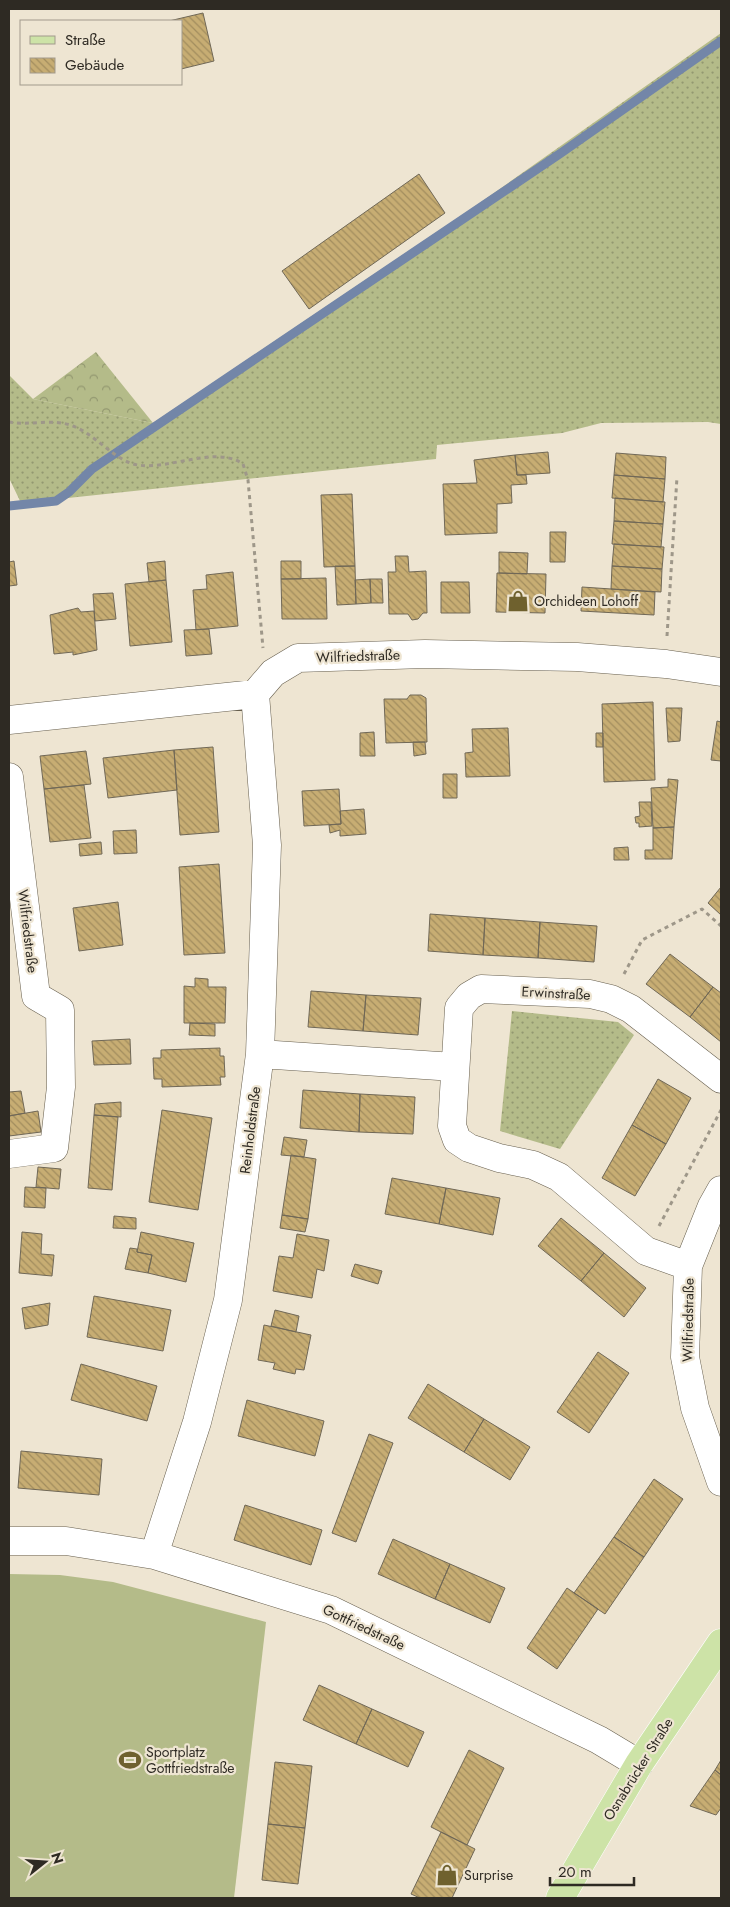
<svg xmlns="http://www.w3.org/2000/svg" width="730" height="1907" font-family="Jost,sans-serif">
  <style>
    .grass { fill: url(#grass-dots) }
    .forest { fill: url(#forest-crowns) }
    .garden { fill: #b4bb89 }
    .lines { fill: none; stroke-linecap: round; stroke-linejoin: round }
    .stream { stroke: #7386a8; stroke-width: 9 }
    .building { fill: url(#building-back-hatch); stroke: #706857 }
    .minor-casing { stroke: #675f4e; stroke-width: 29 }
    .major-casing { stroke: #fff; stroke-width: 29 }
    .path { stroke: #9e9789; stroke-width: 3; stroke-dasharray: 4 4; stroke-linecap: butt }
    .minor { stroke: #fff; stroke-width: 28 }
    .major { stroke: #cde3a7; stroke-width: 28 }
    .labels { text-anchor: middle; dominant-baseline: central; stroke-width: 4.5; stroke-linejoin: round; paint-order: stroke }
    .poi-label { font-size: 14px; fill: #2e2a23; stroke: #eee5d2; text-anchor: start }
    .street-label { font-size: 14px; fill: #2e2a23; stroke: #eee5d2 }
  </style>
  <defs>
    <pattern id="grass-dots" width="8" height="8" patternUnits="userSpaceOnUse" patternTransform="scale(1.25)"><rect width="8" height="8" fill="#b4bb89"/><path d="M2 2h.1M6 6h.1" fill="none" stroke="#939870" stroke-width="1.8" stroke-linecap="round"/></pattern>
    <pattern id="forest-crowns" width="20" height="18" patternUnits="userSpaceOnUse" patternTransform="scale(1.25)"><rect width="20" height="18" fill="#b4bb89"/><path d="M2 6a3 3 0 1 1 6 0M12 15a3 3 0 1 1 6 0" fill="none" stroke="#939870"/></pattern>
    <pattern id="building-back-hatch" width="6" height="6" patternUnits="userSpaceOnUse" patternTransform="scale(1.25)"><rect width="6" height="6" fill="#c7ad73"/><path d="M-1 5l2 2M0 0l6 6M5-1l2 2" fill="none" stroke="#a28d5e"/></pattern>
  </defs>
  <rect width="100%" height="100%" fill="#eee5d2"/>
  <path class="grass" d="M 721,33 L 721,424 L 708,422 L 601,423 L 562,433 L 437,445 L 436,459 L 21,503 L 9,478 L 9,375 L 33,399 L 153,423 L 474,207 Z
    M 512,1011 L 618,1022 L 634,1035 L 560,1149 L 500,1131 Z"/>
  <path class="forest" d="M 96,352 L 153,423 L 33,399 Z"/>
  <path class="garden" d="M 9,1574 L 60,1575 L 113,1582 L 266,1622 L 234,1898 L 9,1898 Z"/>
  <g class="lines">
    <path class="stream" d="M 9,506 L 56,501 L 69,492 L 92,469 L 561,153 L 721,41"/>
  </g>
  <path class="building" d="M 203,13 L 214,61 L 181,69 L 181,21 L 169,21 Z
    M 419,174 L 445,213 L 309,309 L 282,271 Z
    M 548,452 L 550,473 L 517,475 L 515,455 Z
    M 616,453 L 666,457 L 665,479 L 614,475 Z
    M 515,455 L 517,475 L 526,475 L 527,484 L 511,485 L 512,503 L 497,504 L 497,533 L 445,535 L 443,484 L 477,483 L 474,460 Z
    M 614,475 L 665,479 L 663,502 L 612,498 Z
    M 352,494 L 355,566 L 324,567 L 321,495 Z
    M 615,498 L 665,502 L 663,524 L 614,521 Z
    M 614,521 L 663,524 L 661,547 L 612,544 Z
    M 550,532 L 566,532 L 565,562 L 550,562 Z
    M 614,544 L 664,547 L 662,569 L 612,566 Z
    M 499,552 L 528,553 L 527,574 L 499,573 Z
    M 395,556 L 408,556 L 409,572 L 426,571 L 427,613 L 423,613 L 418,619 L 412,620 L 408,614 L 389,614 L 388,572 L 396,572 Z
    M 14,561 L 17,585 L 9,586 L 9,562 Z
    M 165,561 L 166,580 L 149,582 L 147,563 Z
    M 281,561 L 301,561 L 301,579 L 281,579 Z
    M 335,566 L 355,566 L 356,604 L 337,605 Z
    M 612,566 L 662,569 L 661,592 L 611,589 Z
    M 233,572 L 238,626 L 196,630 L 193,590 L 207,589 L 206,575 Z
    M 497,573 L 546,574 L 545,613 L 496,612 Z
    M 326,578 L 327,619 L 282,619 L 281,579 Z
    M 370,579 L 371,603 L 356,604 L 355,580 Z
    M 370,579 L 382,579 L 383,603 L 371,603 Z
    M 166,580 L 172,642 L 130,646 L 125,584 Z
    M 441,582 L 469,582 L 470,613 L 441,613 Z
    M 582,587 L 655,592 L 654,615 L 581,611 Z
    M 113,593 L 116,619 L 95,621 L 93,594 Z
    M 78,608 L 81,612 L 94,611 L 97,650 L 73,655 L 73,652 L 54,654 L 50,615 Z
    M 209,629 L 212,654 L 186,656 L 184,630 Z
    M 410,695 L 421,695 L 426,698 L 427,742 L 386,743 L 384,699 L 407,699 Z
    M 653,702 L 655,780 L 604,782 L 602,704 Z
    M 666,708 L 682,708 L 680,741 L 668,742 Z
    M 717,721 L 721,722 L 721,761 L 711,760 Z
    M 508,728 L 510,776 L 466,777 L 465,753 L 473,752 L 472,729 Z
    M 374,732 L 375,756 L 360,756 L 360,733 Z
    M 596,733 L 603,733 L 603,747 L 596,747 Z
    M 413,742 L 425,742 L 426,754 L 414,756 Z
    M 213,747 L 219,832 L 180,835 L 174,750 Z
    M 174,750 L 177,790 L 108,798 L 103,758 Z
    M 86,751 L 91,784 L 44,789 L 40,756 Z
    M 443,774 L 457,774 L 457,798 L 443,798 Z
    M 668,779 L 678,780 L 674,827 L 653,828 L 651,788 L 668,787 Z
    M 84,785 L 91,838 L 50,842 L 44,789 Z
    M 339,789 L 341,824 L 304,826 L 302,791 Z
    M 639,802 L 651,802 L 652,826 L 639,827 L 639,823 L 636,823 L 635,817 L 640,816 Z
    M 364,809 L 366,834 L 340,836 L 340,830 L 330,833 L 329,825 L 341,824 L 340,811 Z
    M 674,827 L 672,859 L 645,859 L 645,850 L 653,850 L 653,828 Z
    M 136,830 L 137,853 L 114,854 L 113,831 Z
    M 101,842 L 102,854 L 80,856 L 79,844 Z
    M 628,847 L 629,860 L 614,860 L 614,848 Z
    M 219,864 L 225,953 L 184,955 L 179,867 Z
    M 721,887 L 721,915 L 708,903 Z
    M 118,902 L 123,945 L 79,951 L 73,908 Z
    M 430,914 L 485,918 L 483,955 L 428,951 Z
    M 485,918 L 540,922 L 538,958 L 483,955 Z
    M 540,922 L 597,926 L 594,962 L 538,958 Z
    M 670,954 L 713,987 L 690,1017 L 646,984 Z
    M 195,978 L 208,979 L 208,987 L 226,987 L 225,1023 L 184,1023 L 184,986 L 195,987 Z
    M 713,987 L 721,993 L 721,1042 L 690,1017 Z
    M 311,991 L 366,995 L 363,1031 L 308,1027 Z
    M 366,995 L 421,998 L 418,1035 L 363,1031 Z
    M 190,1023 L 215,1024 L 215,1036 L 189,1035 Z
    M 130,1039 L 131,1064 L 94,1065 L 92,1041 Z
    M 220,1048 L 220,1056 L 224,1056 L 225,1077 L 220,1077 L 221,1085 L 162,1087 L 162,1079 L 154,1079 L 153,1058 L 161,1058 L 161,1050 Z
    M 658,1079 L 691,1098 L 666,1144 L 632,1125 Z
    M 303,1090 L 360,1094 L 359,1132 L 300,1128 Z
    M 21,1091 L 25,1113 L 9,1116 L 9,1092 Z
    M 360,1094 L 415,1097 L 413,1134 L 359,1132 Z
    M 121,1102 L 121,1117 L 94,1115 L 95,1104 Z
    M 162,1110 L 212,1118 L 198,1210 L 149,1202 Z
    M 38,1111 L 41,1132 L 9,1136 L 9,1116 Z
    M 94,1115 L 118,1117 L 112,1190 L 88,1188 Z
    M 632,1125 L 666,1144 L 635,1196 L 602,1178 Z
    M 284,1137 L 307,1140 L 304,1157 L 281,1155 Z
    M 291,1155 L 316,1159 L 308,1219 L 282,1215 Z
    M 38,1167 L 61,1169 L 59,1189 L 36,1187 Z
    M 392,1178 L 446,1188 L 439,1224 L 385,1214 Z
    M 25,1187 L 46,1188 L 45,1208 L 24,1207 Z
    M 446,1188 L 500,1198 L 493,1235 L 439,1224 Z
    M 282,1215 L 308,1219 L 305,1232 L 280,1228 Z
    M 114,1216 L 136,1218 L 136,1229 L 113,1228 Z
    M 561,1218 L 604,1253 L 581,1281 L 538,1246 Z
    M 22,1232 L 42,1234 L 41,1254 L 54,1255 L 52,1276 L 19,1273 Z
    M 141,1232 L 194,1243 L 186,1282 L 148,1273 L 152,1255 L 137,1252 Z
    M 297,1234 L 329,1240 L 324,1271 L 317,1269 L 312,1298 L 273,1291 L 279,1256 L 293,1258 Z
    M 130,1248 L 137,1249 L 137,1252 L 152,1255 L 148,1273 L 125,1269 Z
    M 604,1253 L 646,1288 L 624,1317 L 581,1281 Z
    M 355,1264 L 382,1271 L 378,1284 L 351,1276 Z
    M 94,1296 L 171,1310 L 163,1351 L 87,1337 Z
    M 50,1303 L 48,1325 L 25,1329 L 22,1308 Z
    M 275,1310 L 299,1316 L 296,1332 L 271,1326 Z
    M 264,1325 L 311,1335 L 304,1370 L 296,1369 L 295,1374 L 273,1369 L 275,1363 L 258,1360 Z
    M 598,1352 L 629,1373 L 589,1433 L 557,1412 Z
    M 81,1364 L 157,1386 L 147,1421 L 71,1400 Z
    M 428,1384 L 484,1419 L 464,1452 L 408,1418 Z
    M 247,1400 L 324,1421 L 315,1456 L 238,1436 Z
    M 484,1419 L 530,1447 L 510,1480 L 464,1452 Z
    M 369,1434 L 393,1443 L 356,1542 L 332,1533 Z
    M 21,1451 L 102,1459 L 99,1495 L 18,1488 Z
    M 654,1479 L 683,1499 L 644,1557 L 614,1537 Z
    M 245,1505 L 322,1530 L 311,1565 L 234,1540 Z
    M 614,1537 L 644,1557 L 605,1614 L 574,1593 Z
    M 393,1539 L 450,1564 L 435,1599 L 378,1574 Z
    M 450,1564 L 505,1588 L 490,1623 L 435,1599 Z
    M 567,1588 L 598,1609 L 557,1669 L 527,1648 Z
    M 319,1685 L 372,1709 L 356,1744 L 303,1720 Z
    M 372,1709 L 424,1732 L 408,1767 L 356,1744 Z
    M 469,1750 L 504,1768 L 467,1845 L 431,1827 Z
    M 721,1760 L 721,1775 L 715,1770 Z
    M 275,1762 L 312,1766 L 305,1828 L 268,1824 Z
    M 715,1770 L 721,1775 L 721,1808 L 716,1815 L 690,1806 Z
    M 268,1824 L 305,1828 L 298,1884 L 262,1880 Z
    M 441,1832 L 475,1849 L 452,1898 L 420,1898 L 411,1894 Z"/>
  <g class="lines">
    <g class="minor-casing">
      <path id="minor" d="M 9,720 L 255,694 L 273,673 L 298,658 L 425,654 L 577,657 L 666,664 L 721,672
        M 9,777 L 36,996 L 60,1010 L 61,1087 L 54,1148 L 9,1154
        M 260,1054 L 454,1067
        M 721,1190 L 712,1206 L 688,1266 L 685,1357 L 695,1408 L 721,1482
        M 688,1266 L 646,1251 L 559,1177 L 533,1165 L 499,1158 L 469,1148 L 457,1140 L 452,1126 L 459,1008 L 469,996 L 481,989 L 590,994 L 611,999 L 631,1009 L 721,1079
        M 9,1541 L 66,1541 L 154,1555 L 331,1610 L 599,1740 L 639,1764
        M 154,1555 L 197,1422 L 228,1300 L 260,1054 L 267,845 L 255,694"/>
    </g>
    <g class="major-casing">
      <path id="major" d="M 560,1898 L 639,1764 L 721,1643"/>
    </g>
    <path class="path" d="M 9,422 C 29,426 53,418 73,426 C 95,434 116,462 138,465 C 170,470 216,445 243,464 L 248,480 L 263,648
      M 667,636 L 677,477
      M 624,974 L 642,940 L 702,909 L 721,926
      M 659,1226 L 721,1110"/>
    <use href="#minor" class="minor"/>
    <use href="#major" class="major"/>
  </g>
  <defs>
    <g id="shop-bare" transform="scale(1.725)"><path d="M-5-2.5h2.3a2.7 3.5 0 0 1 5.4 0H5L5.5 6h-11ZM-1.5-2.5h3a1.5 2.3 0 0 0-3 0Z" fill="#6f612e" stroke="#eee5d2" stroke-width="2.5" paint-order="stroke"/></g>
    <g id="stadium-bare" transform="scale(1.725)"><path d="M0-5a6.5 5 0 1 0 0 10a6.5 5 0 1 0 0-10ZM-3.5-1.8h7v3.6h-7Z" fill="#6f612e" stroke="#eee5d2" stroke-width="2.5" paint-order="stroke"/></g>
  </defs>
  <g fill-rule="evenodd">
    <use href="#shop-bare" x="518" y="601"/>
    <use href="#stadium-bare" x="130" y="1760"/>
    <use href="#shop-bare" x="447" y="1875"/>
  </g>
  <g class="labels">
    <g class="poi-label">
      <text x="534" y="601">Orchideen Lohoff</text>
      <text x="146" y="1752">Sportplatz<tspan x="146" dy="16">Gottfriedstraße</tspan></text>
      <text x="464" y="1875">Surprise</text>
    </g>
    <g class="street-label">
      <text transform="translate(358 656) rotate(-2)">Wilfriedstraße</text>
      <text transform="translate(28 931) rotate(83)">Wilfriedstraße</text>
      <text transform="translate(556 993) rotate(3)">Erwinstraße</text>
      <text transform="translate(250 1130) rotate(-83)">Reinholdstraße</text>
      <text transform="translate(688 1320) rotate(-89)">Wilfriedstraße</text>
      <text transform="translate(364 1627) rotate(25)">Gottfriedstraße</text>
      <text transform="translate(638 1769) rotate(-58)">Osnabrücker Straße</text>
    </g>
  </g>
  <rect width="730" height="1907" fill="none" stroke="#2e2a23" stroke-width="20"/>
  <rect x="20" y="20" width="162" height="65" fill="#eee5d2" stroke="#a19a8c"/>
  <rect x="30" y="36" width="25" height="8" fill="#cde3a7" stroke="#a19a8c"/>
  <text x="65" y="45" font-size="15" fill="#2e2a23">Straße</text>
  <rect x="30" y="58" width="25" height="15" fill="url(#building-back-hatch)" stroke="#a19a8c"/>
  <text x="65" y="70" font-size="15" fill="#2e2a23">Gebäude</text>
  <g transform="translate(45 1862) rotate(73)" stroke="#eee5d2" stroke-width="4" paint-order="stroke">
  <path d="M0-4L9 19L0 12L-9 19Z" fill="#2e2a23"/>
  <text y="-8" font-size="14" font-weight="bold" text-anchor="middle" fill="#2e2a23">N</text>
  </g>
  <path d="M550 1877v8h84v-8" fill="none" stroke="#2e2a23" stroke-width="2.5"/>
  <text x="558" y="1877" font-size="15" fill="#2e2a23" stroke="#eee5d2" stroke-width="4" paint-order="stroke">20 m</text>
</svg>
